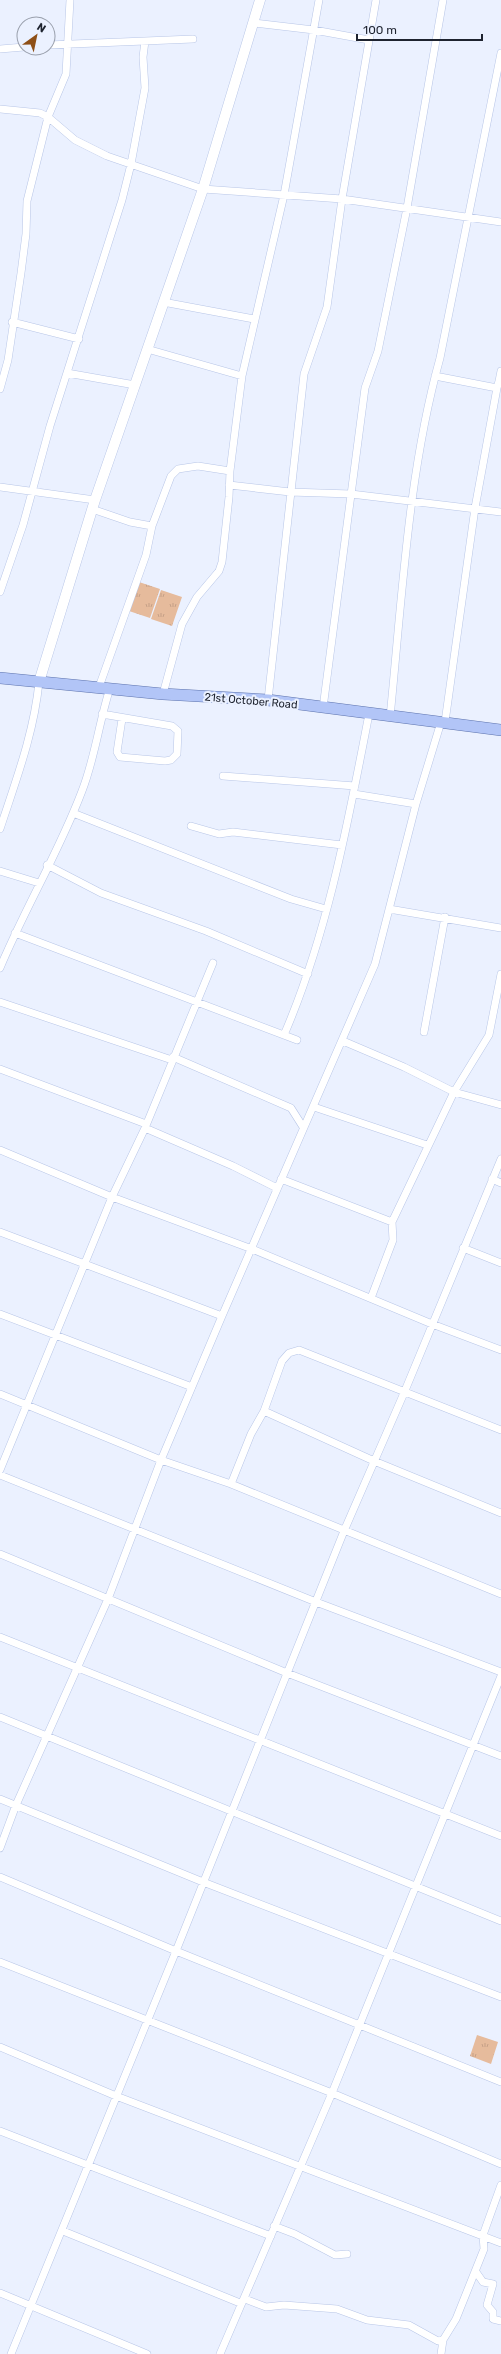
<svg xmlns="http://www.w3.org/2000/svg" width="501" height="2354" font-family="Rubik,sans-serif">
  <style>
    .grass { fill: url(#grass-tufts) }
    .lines { fill: none; stroke-linecap: round; stroke-linejoin: round }
    .street-casing { stroke: #b8c6e7; stroke-width: 8 }
    .secondary-casing { stroke: #b8c6e7; stroke-width: 11 }
    .primary-casing { stroke: #5d73ad; stroke-width: 12 }
    .street { stroke: #fff; stroke-width: 7 }
    .secondary { stroke: #fff; stroke-width: 10 }
    .primary { stroke: #b2c5f7; stroke-width: 11 }
    .labels { text-anchor: middle; dominant-baseline: central; stroke-width: 4; stroke-linejoin: round; paint-order: stroke }
    .street-label { font-size: 11px; fill: #1e232f; stroke: #ebf1ff }
  </style>
  <defs>
    <pattern id="grass-tufts" width="24" height="20" patternUnits="userSpaceOnUse"><rect width="24" height="20" fill="#e6bb9c"/><path d="M3 7l-1-3M5 7V3M7 7l1-3M15 17l-1-3M17 17v-4M19 17l1-3" fill="none" stroke="#c5a087"/></pattern>
  </defs>
  <rect width="100%" height="100%" fill="#ebf1ff"/>
  <path class="grass" d="M 139,582 L 160,589 L 150,618 L 129,611 Z
    M 161,590 L 182,597 L 172,626 L 151,619 Z
    M 477,2035 L 498,2042 L 491,2064 L 470,2056 Z"/>
  <g class="lines">
    <g class="street-casing">
      <path id="street" d="M 254,23 L 314,30 L 369,40
        M 48,45 L 193,39
        M 0,49 L 24,47
        M 0,109 L 40,113 L 48,117 L 75,140 L 107,156 L 203,189 L 342,199 L 501,222
        M 163,302 L 254,319
        M 12,322 L 79,339
        M 147,349 L 242,376
        M 67,373 L 135,385
        M 435,376 L 497,388 L 499,381 L 501,381
        M 499,381 L 501,371
        M 0,389 L 8,360 L 21,273 L 26,234 L 27,201 L 48,117 L 66,74 L 70,0
        M 229,485 L 290,492 L 351,494 L 501,512
        M 0,487 L 95,500
        M 92,509 L 130,522 L 152,526
        M 0,592 L 23,525 L 50,426 L 122,200 L 131,164 L 145,88 L 143,57 L 145,41
        M 99,687 L 146,555 L 152,526 L 171,476 L 178,469 L 198,466 L 230,471
        M 163,694 L 182,624 L 197,597 L 219,571 L 222,562 L 229,497 L 230,471 L 242,376 L 284,195 L 319,0
        M 268,700 L 304,374 L 327,307 L 342,199 L 376,0
        M 323,708 L 365,388 L 378,351 L 407,208 L 443,0
        M 102,714 L 172,726 L 178,731 L 177,754 L 171,760 L 165,761 L 120,757 L 117,752 L 122,719
        M 390,717 C 402,599 408,473 440,358 L 501,53
        M 445,722 L 475,508 L 497,388
        M 223,776 L 355,786
        M 354,794 L 416,804
        M 73,813 L 291,899 L 326,909
        M 191,826 L 219,834 L 233,832 L 342,845
        M 0,829 C 16,780 34,733 39,682
        M 47,865 L 101,893 L 206,931 L 308,974
        M 0,871 L 39,883
        M 389,909 L 501,928
        M 15,933 L 297,1040
        M 0,968 C 25,908 59,852 82,791 C 95,758 99,722 110,688
        M 0,1002 L 172,1060
        M 424,1032 L 445,917
        M 284,1035 C 328,933 348,822 369,714
        M 343,1041 L 404,1067 L 454,1092 L 501,1105
        M 173,1057 L 291,1108 L 303,1127
        M 0,1069 L 146,1124
        M 314,1107 L 427,1145
        M 145,1128 L 233,1166 L 277,1188
        M 0,1150 L 112,1197 L 252,1249 L 432,1324 L 501,1350
        M 281,1179 L 392,1222
        M 492,1179 L 501,1183
        M 0,1232 L 222,1316
        M 463,1248 L 501,1263
        M 371,1298 L 393,1240 L 392,1222 L 454,1092 L 489,1035 L 501,974
        M 0,1314 L 192,1387
        M 0,1394 L 161,1460 L 231,1484 L 501,1594
        M 264,1411 L 374,1461 L 501,1513
        M 0,1470 L 112,1197 L 145,1128 L 213,963
        M 0,1475 L 316,1602 L 501,1672
        M 231,1484 L 251,1434 L 264,1411 L 282,1361 L 289,1353 L 299,1350 L 501,1430
        M 0,1554 L 287,1673 L 501,1756
        M 0,1637 L 501,1836
        M 0,1717 L 501,1921
        M 0,1799 L 203,1882 L 501,1997
        M 0,1848 L 16,1805 L 108,1599 L 161,1460 L 222,1316 L 375,964 L 416,804 L 441,722
        M 0,1877 L 176,1951 L 501,2082
        M 0,1962 L 332,2093 L 501,2164
        M 0,2047 L 116,2096 L 501,2243
        M 0,2131 L 271,2236
        M 274,2226 L 295,2234 L 335,2255 L 347,2254
        M 63,2231 L 240,2303
        M 476,2272 L 483,2282 L 493,2284 L 487,2305 L 493,2312 L 493,2319 L 501,2321
        M 0,2293 L 147,2354
        M 245,2299 L 266,2307 L 284,2305 L 337,2309 L 367,2320 L 409,2325 L 438,2341 L 443,2340
        M 11,2354 L 176,1951 L 344,1531 L 404,1393 L 501,1159
        M 220,2354 L 332,2093 L 501,1676
        M 441,2354 L 443,2340 L 456,2319 L 484,2249 L 483,2235 L 501,2185"/>
    </g>
    <g class="secondary-casing">
      <path id="secondary" d="M 39,682 L 95,500 L 203,189 L 260,0"/>
    </g>
    <g class="primary-casing">
      <path id="primary" d="M 0,678 L 163,694 L 268,700 L 501,730"/>
    </g>
    <use href="#street" class="street"/>
    <use href="#secondary" class="secondary"/>
    <use href="#primary" class="primary"/>
  </g>
  <g class="labels">
    <g class="street-label">
      <text transform="translate(251 701) rotate(5)">21st October Road</text>
    </g>
  </g>
  <g transform="translate(36 36) rotate(33)"><circle r="19" fill="#ebf1ff" stroke="#999fac"/>
  <path d="M0-3L7 15L0 10L-7 15Z" fill="#8e4f17"/>
  <text y="-6" font-size="11" font-weight="bold" text-anchor="middle" fill="#1e232f">N</text>
  </g>
  <path d="M357 34v6h125v-6" fill="none" stroke="#1e232f" stroke-width="2"/>
  <text x="363" y="34" font-size="12" fill="#1e232f" stroke="#ebf1ff" stroke-width="3" paint-order="stroke">100 m</text>
</svg>
